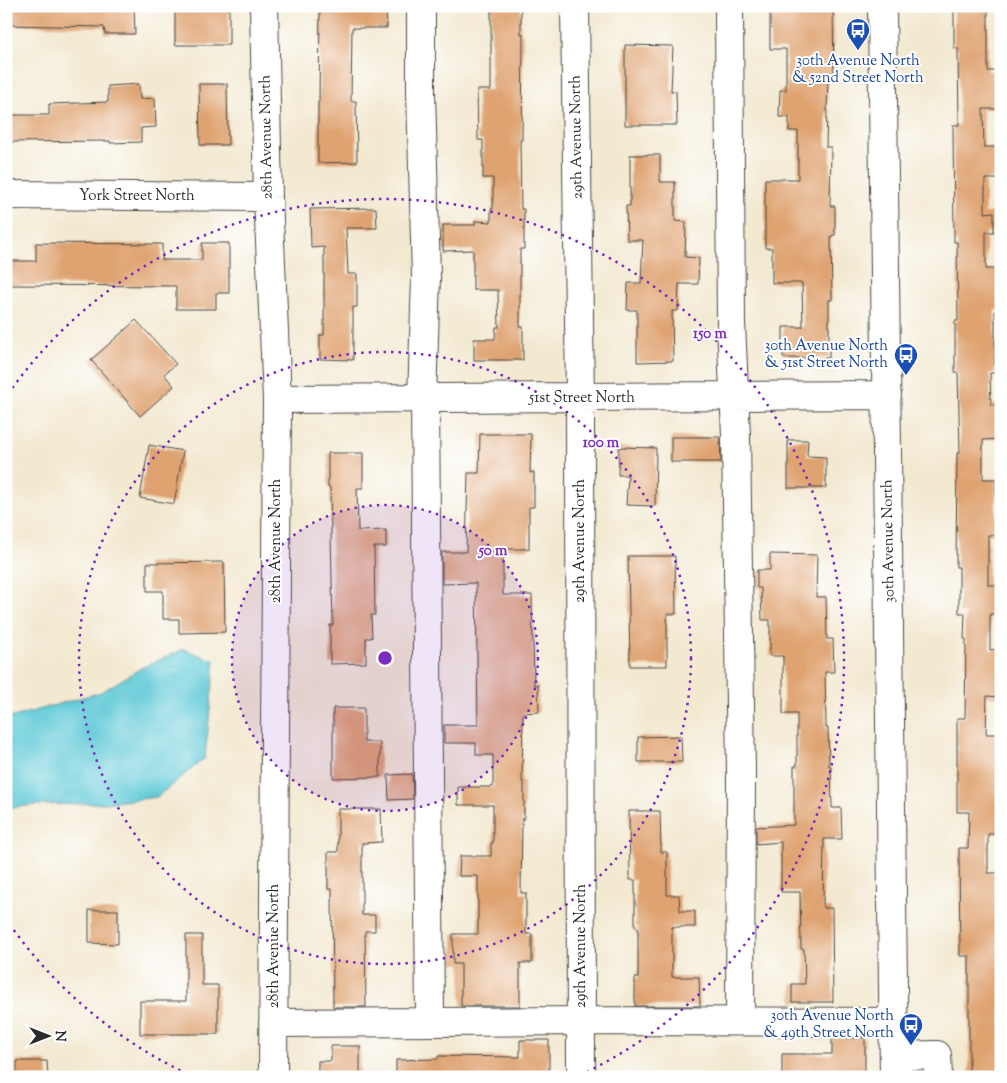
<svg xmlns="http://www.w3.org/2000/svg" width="1007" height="1083" font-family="'Sorts Mill Goudy',serif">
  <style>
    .water { fill: #5cc8d6; stroke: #447a80 }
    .building { fill: #dfa371 }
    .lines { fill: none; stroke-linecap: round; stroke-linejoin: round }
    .minor-casing { stroke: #494844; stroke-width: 30 }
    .minor { stroke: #fff; stroke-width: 28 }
    .ring { fill: none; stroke: #7b2cbf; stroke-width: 2.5; stroke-dasharray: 2.5 5 }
    .labels { text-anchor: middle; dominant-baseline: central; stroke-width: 4; stroke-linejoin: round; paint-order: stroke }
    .transit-label { font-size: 15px; fill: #164399; stroke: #fff; text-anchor: end }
    .street-label { font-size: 15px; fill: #2b2b2b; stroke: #fff }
    .centre { fill: #7b2cbf; stroke: #fff; stroke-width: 2.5 }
    .ring-label { font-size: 15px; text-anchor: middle; font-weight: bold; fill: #7b2cbf; stroke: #fff; stroke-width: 4; stroke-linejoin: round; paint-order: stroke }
  </style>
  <rect width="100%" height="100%" fill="#fff"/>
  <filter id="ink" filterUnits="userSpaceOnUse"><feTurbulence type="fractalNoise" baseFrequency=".02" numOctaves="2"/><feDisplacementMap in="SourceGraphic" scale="10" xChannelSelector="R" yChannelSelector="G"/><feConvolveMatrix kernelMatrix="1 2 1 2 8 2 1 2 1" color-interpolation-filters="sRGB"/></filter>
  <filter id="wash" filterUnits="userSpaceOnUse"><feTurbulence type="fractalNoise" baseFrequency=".0096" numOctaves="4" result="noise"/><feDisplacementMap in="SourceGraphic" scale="20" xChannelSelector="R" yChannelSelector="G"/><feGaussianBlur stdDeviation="1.12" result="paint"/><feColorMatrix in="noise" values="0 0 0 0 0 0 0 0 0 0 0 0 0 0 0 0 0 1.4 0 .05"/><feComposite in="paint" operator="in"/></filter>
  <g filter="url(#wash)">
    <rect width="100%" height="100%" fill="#f3e9d1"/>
    <path class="water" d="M 184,649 L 215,661 L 205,758 L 157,797 L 106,803 L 37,805 L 6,808 L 6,719 L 101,692 L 141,668 Z"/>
    <g id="blocks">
      <path class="building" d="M 6,6 L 134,6 L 135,34 L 105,34 L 104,27 L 6,25 Z
        M 175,6 L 229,6 L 229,45 L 175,45 Z
        M 320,6 L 386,6 L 387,28 L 352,28 L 351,101 L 356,101 L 357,162 L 318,163 L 318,102 L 319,102 Z
        M 491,6 L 521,6 L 521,34 L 523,34 L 522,140 L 520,140 L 521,209 L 524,209 L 524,249 L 520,249 L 520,327 L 523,327 L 523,360 L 474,360 L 474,339 L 495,339 L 496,327 L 499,327 L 498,290 L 473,290 L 473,250 L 443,251 L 443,225 L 475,225 L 475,221 L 491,222 L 491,209 L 493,209 L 493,178 L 483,178 L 483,140 L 478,140 L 477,90 L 491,90 Z
        M 770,6 L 833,6 L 834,75 L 828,75 L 826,147 L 831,147 L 830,206 L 835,206 L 835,235 L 831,236 L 832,300 L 829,300 L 829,358 L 783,358 L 783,327 L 803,327 L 802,283 L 772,283 L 772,248 L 765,248 L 765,179 L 798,179 L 798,131 L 789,131 L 789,117 L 779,117 L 780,90 L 786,90 L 786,49 L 770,49 Z
        M 954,6 L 988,6 L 988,71 L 1001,71 L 1001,109 L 983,109 L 984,147 L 1001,147 L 1001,179 L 985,179 L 985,213 L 994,212 L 994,232 L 986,232 L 986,269 L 1001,269 L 1001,310 L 995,310 L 995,373 L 990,373 L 991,405 L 1001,404 L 1001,439 L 983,440 L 983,479 L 996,479 L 996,520 L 1001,520 L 1001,535 L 988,535 L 988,585 L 1001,585 L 1001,614 L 990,614 L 990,650 L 1001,649 L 1001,680 L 999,680 L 999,697 L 987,696 L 986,734 L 1001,734 L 1001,766 L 998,766 L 998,804 L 1001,804 L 1001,834 L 988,834 L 988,873 L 1001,873 L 1001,1077 L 969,1077 L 969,956 L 960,956 L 959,848 L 968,848 L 969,812 L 957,812 L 957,718 L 965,718 L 966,639 L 964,639 L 965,613 L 959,613 L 959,567 L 956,567 L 957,453 L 960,453 L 958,373 L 955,373 L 955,321 L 958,321 L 957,242 L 954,242 L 953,125 L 959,125 L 958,48 L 954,48 Z
        M 625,45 L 673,46 L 671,91 L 676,91 L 677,125 L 625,125 Z
        M 139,84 L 140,99 L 155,98 L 156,127 L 141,128 L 141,142 L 110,143 L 110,141 L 6,142 L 6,115 L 49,115 L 49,104 L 108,102 L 108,86 Z
        M 199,84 L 227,84 L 228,145 L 200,145 Z
        M 630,155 L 660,155 L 660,182 L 675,182 L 675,221 L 686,222 L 685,257 L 699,258 L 698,284 L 679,284 L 678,311 L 672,311 L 673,361 L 637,362 L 637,310 L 627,310 L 628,283 L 641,283 L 643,240 L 627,240 L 626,206 L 630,206 Z
        M 376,208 L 377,228 L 346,228 L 348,274 L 357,274 L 357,307 L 353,307 L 353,360 L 320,359 L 320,335 L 324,335 L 324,247 L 311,248 L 310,209 Z
        M 36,243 L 162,244 L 162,260 L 202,260 L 202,243 L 229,243 L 229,293 L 216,293 L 216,309 L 176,309 L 176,286 L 6,285 L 6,261 L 36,261 Z
        M 136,320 L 176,364 L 164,374 L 174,386 L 140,416 L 91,360 Z
        M 480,434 L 531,434 L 530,473 L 534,472 L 534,507 L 529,507 L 529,549 L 503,549 L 503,595 L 532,595 L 534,685 L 538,685 L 539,712 L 523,713 L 522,782 L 524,782 L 524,819 L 522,819 L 521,893 L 526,893 L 526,934 L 532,934 L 532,963 L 520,963 L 520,1006 L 461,1006 L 461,964 L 453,964 L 453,934 L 478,934 L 478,876 L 459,876 L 460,856 L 491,856 L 491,843 L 493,843 L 493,805 L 458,805 L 458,787 L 493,787 L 493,755 L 476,755 L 476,743 L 444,743 L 444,725 L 478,725 L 476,583 L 442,584 L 442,552 L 466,552 L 468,473 L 479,473 Z
        M 671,437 L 720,437 L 721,462 L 671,462 Z
        M 788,440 L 808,440 L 807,456 L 826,457 L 826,488 L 788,488 Z
        M 149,445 L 183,451 L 174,504 L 140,498 Z
        M 619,447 L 656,448 L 655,506 L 626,505 L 628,475 L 618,475 Z
        M 328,453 L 363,453 L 363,488 L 357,488 L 358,531 L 386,530 L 386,547 L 374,547 L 375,615 L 371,615 L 372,638 L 366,638 L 366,663 L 330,664 L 330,625 L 333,625 L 330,487 L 328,487 Z
        M 770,554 L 817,555 L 816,597 L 826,597 L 827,639 L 833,639 L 834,672 L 825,672 L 826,728 L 828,728 L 829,766 L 831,766 L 832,808 L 841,808 L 842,839 L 824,839 L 823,908 L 832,908 L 833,1002 L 792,1002 L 792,984 L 805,984 L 804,949 L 801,949 L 800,892 L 781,892 L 781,842 L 756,844 L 756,827 L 794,825 L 794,766 L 797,766 L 797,714 L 783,714 L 783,656 L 770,656 L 770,620 L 762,620 L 761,588 L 757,588 L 757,570 L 770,570 Z
        M 628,556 L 675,556 L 676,614 L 667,614 L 667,666 L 630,666 Z
        M 224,562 L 225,632 L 179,633 L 179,619 L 163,619 L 163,591 L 147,591 L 147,563 Z
        M 333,708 L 364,708 L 364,742 L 380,742 L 380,777 L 333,778 Z
        M 681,736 L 682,762 L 638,762 L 638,737 Z
        M 412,774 L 413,799 L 389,800 L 388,775 Z
        M 338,809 L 381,809 L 382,842 L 362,843 L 362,915 L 375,915 L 375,931 L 365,931 L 366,1007 L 333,1007 L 332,889 L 328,889 L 328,852 L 338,852 Z
        M 629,811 L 660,811 L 661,852 L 667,852 L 667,895 L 679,895 L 680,911 L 695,911 L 695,927 L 672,927 L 672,977 L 699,977 L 700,1006 L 635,1006 L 635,978 L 638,978 L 638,927 L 635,927 L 635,880 L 630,880 Z
        M 89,910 L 118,910 L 118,944 L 89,943 Z
        M 186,935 L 202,935 L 202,985 L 218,985 L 218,1034 L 140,1034 L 140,1001 L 186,1001 Z
        M 832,1038 L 865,1038 L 865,1077 L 782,1077 L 782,1054 L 832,1054 Z
        M 520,1040 L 549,1040 L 549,1077 L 396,1077 L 396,1060 L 438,1059 L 438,1056 L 520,1057 Z
        M 331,1046 L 360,1046 L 360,1077 L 318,1077 L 318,1061 L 331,1061 Z
        M 17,1061 L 47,1061 L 48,1077 L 17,1077 Z"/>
    </g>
  </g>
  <g filter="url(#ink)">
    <use href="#blocks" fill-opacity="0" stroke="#494844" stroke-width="1"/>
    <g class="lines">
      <g class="minor-casing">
        <path id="minor" d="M 264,6 L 268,197 L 277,399 L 273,1077
          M 421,6 L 421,92 L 426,277 L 422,399
          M 575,6 L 580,398 L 581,1077
          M 729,6 L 731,323 L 736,435 L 741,771 L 740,1021
          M 882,6 L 894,1077
          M 6,195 L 268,197
          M 277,399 L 887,395
          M 425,399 L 430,1022
          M 273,1023 L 581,1021 L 894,1022
          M 894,1056 L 937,1055 L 938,1077"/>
      </g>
      <use href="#minor" class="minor"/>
    </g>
  </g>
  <circle cx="385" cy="658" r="153" fill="#7b2cbf" fill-opacity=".12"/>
  <g class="ring">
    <circle cx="385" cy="658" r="153"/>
    <circle cx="385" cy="658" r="306"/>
    <path d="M194 1077A460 460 0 0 1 8 922M8 394A460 460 0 1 1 576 1077"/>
  </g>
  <defs>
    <g id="bus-pin" transform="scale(1.25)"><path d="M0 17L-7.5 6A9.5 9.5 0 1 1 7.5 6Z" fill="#1a4fb4" stroke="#fff"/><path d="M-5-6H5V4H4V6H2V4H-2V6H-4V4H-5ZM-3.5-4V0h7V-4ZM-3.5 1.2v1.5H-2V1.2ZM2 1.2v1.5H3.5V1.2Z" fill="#fff"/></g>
  </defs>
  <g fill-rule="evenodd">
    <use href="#bus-pin" x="858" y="30"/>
    <use href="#bus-pin" x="906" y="355"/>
    <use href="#bus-pin" x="911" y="1025"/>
  </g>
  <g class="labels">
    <g class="transit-label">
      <text x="858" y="61" text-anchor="middle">30th Avenue North<tspan x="858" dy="17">&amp; 52nd Street North</tspan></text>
      <text x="888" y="346">30th Avenue North<tspan x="888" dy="17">&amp; 51st Street North</tspan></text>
      <text x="894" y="1016">30th Avenue North<tspan x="894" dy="17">&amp; 49th Street North</tspan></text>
    </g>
    <g class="street-label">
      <text transform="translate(267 137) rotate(-91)">28th Avenue North</text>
      <text transform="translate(577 137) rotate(-91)">29th Avenue North</text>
      <text x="137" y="196">York Street North</text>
      <text x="582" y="398">51st Street North</text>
      <text transform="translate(276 541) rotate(-90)">28th Avenue North</text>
      <text transform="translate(580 541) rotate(-90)">29th Avenue North</text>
      <text transform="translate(889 541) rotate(-91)">30th Avenue North</text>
      <text transform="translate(274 946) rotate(-90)">28th Avenue North</text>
      <text transform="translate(581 946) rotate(-90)">29th Avenue North</text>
    </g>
  </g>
  <circle cx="385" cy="658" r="8" class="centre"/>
  <g class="ring-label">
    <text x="710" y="338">150 m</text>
    <text x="601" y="447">100 m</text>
    <text x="493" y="555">50 m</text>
  </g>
  <rect width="1007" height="1083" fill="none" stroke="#fff" stroke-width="25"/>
  <g transform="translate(48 1036) rotate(90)" stroke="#ffffff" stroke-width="4" paint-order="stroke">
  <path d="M0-4L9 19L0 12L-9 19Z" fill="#2b2b2b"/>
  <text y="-8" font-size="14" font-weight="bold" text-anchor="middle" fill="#2b2b2b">N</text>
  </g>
</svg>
